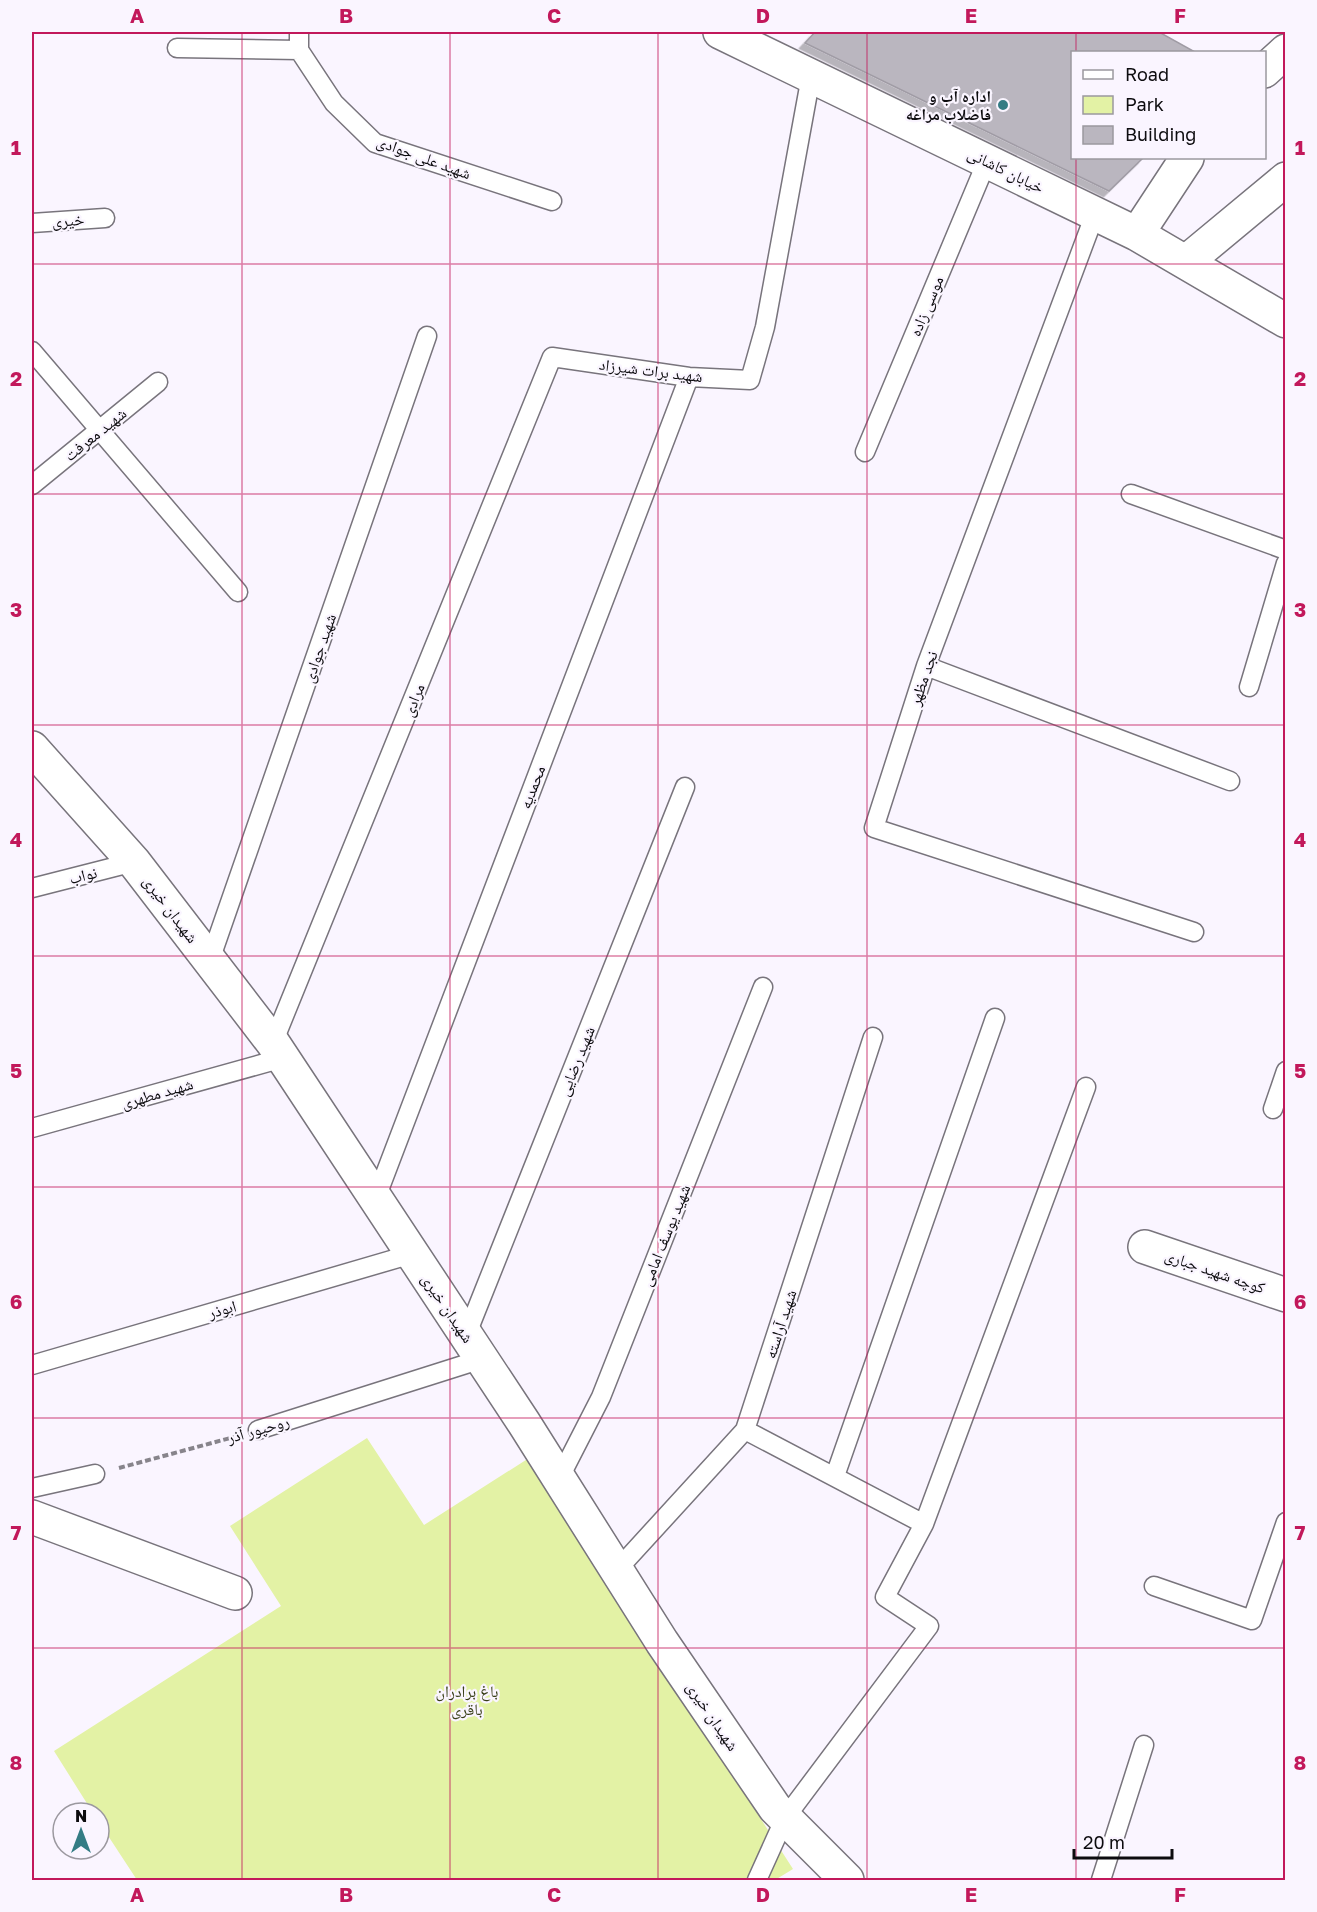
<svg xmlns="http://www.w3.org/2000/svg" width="1317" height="1912" font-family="'Golos Text','Noto Naskh Arabic',sans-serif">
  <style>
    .green { fill: #e3f2a5 }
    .building { fill: #bab6bf; stroke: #a09ca5; stroke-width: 1.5; filter: url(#shadow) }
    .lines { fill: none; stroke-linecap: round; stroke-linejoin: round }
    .service-casing { stroke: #78747c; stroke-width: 21 }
    .minor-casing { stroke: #78747c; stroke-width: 36 }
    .tertiary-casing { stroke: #78747c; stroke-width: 36 }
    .path { stroke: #87848b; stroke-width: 4; stroke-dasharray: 6 3; stroke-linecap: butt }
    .service { stroke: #fff; stroke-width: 18 }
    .minor { stroke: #fff; stroke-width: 33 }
    .tertiary { stroke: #fff; stroke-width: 33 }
    .grid { fill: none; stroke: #c2185b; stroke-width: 1.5; stroke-opacity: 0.55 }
    .poi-dot { fill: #347c84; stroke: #faf5ff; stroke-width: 2 }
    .labels { text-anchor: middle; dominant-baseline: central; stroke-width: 4.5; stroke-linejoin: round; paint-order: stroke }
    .poi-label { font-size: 16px; font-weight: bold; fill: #0d0c0f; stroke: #faf5ff; text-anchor: end }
    .street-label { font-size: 16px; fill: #0d0c0f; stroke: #faf5ff }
    .park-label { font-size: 16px; fill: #383e17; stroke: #faf5ff }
    .neatline { fill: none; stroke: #c2185b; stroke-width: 2 }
    .grid-label { font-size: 20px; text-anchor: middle; font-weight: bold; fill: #c2185b }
  </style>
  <defs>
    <filter id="shadow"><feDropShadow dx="-5.5" dy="5.5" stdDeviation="0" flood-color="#0004"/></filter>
  </defs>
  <rect width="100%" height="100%" fill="#faf5ff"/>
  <path class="green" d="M 367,1438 L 424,1525 L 529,1458 L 793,1869 L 775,1880 L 137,1880 L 99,1822 L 99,1813 L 93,1813 L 54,1751 L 281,1606 L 230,1526 Z"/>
  <path class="building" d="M 815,32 L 1159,32 L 1195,52 L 1072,52 L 1072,158 L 1143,158 L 1109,191 L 805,43 Z"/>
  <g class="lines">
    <g class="service-casing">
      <path id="service" d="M 299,32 L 299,50 L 334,103 L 375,143 L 552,201
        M 177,48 L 299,50
        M 1095,214 L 926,666 L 874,828 L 1194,932
        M 32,223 L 105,218
        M 32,351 L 238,592
        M 865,452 L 987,161
        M 32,485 L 158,382
        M 1131,494 L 1286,550
        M 926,666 L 1230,781
        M 1249,687 L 1286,563
        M 32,888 L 134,862
        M 210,960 L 427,336
        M 273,1043 L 552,357 L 689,377 L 750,380 L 765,327 L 811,76
        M 1273,1109 L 1286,1071
        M 32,1128 L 283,1058
        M 376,1198 L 689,377
        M 466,1336 L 685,787
        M 32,1365 L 412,1254
        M 258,1430 L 482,1359
        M 745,1430 L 924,1524 L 885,1597 L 929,1626 L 785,1818 L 757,1880
        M 835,1476 L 995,1018
        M 559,1479 L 601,1397 L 763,987
        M 32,1488 L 95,1474
        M 924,1524 L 1086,1087
        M 617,1570 L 745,1430 L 873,1037
        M 1154,1586 L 1252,1620 L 1286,1522
        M 1101,1880 L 1144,1745"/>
    </g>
    <g class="minor-casing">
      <path id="minor" d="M 32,748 L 134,862 L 273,1043 L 524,1423 L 662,1642 L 775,1808 L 847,1880
        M 1145,1247 L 1286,1295
        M 32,1517 L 235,1593"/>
    </g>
    <g class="tertiary-casing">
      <path id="tertiary" d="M 720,32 L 1137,234 L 1286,321
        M 1264,71 L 1286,51
        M 1137,234 L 1187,158
        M 1186,262 L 1286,179"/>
    </g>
    <path class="path" d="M 119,1468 L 234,1437"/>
    <use href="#service" class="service"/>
    <use href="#minor" class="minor"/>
    <use href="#tertiary" class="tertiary"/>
  </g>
  <path class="grid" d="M 242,32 L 242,1880M 450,32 L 450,1880M 658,32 L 658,1880M 867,32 L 867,1880M 1076,32 L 1076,52M 1076,158 L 1076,1880M 32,264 L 1286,264M 32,494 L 1286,494M 32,725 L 1286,725M 32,956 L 1286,956M 32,1187 L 1286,1187M 32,1418 L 1286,1418M 32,1648 L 1286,1648"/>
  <circle class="poi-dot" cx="1003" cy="105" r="6"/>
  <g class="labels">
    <g class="poi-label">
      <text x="991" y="96">اداره آب و<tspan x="991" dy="18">فاضلاب مراغه</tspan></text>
    </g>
    <g class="street-label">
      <text transform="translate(424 157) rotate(20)">شهید علی جوادی</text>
      <text transform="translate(1006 170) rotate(26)">خیابان کاشانی</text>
      <text transform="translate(68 220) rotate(-4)">خیری</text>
      <text transform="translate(926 306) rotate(-67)">موسی زاده</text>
      <text transform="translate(651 370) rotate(7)">شهید برات شیرزاد</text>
      <text transform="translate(95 434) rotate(-39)">شهید معرفت</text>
      <text transform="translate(319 648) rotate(-71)">شهید جوادی</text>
      <text transform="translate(923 678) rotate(-71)">نجد مظهر</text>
      <text transform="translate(413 700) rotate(-68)">مرادی</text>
      <text transform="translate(532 787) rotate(-69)">محمدیه</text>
      <text transform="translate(83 875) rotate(-14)">نواب</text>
      <text transform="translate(171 909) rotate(53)">شهیدان خیری</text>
      <text transform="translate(576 1061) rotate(-68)">شهید رضایی</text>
      <text transform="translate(157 1093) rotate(-16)">شهید مطهری</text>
      <text transform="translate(665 1235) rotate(-68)">شهید یوسف امامی</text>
      <text transform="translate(1215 1271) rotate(19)">کوچه شهید جباری</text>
      <text transform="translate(448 1308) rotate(56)">شهیدان خیری</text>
      <text transform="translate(222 1309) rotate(-16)">ابوذر</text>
      <text transform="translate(780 1324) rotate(-72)">شهید آراسته</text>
      <text transform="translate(258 1429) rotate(-16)">روحپور آذر</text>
      <text transform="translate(713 1716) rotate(56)">شهیدان خیری</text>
    </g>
    <g class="park-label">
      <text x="467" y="1691">باغ برادران<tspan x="467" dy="18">باقری</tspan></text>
    </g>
  </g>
  <rect width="1317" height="1912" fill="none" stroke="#faf5ff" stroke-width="66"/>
  <rect x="1071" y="51" width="195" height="108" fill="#faf5ff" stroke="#9b989f" stroke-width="1.5"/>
  <rect x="1083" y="70" width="30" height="9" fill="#ffffff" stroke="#9b989f" stroke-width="1.5"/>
  <text x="1125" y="81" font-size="18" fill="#0d0c0f">Road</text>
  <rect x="1083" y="96" width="30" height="18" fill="#e3f2a5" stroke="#9b989f" stroke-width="1.5"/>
  <text x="1125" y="111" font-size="18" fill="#0d0c0f">Park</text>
  <rect x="1083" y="126" width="30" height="18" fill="#bab6bf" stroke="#9b989f" stroke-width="1.5"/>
  <text x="1125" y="141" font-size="18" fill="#0d0c0f">Building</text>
  <g transform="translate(81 1831)"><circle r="28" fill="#faf5ff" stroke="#9b989f" stroke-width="1.5"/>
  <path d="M0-4.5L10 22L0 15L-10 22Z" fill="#347c84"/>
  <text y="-9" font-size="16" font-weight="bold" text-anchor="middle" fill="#0d0c0f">N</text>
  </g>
  <path d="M1074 1849v9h98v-9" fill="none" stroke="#0d0c0f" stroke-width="3"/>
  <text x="1083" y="1849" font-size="18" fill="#0d0c0f" stroke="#faf5ff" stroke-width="4.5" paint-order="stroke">20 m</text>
  <rect x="33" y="33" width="1251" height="1846" class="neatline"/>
  <g class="grid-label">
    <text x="137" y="23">A</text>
    <text x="346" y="23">B</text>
    <text x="554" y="23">C</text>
    <text x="763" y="23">D</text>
    <text x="971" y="23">E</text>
    <text x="1180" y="23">F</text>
    <text x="16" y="155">1</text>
    <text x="1300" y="155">1</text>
    <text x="16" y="386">2</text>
    <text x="1300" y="386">2</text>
    <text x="16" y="617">3</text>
    <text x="1300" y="617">3</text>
    <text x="16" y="847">4</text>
    <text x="1300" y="847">4</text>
    <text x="16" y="1078">5</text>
    <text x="1300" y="1078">5</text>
    <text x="16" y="1309">6</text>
    <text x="1300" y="1309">6</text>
    <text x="16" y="1540">7</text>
    <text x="1300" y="1540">7</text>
    <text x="16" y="1770">8</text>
    <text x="1300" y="1770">8</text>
    <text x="137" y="1902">A</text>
    <text x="346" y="1902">B</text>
    <text x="554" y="1902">C</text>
    <text x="763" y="1902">D</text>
    <text x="971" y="1902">E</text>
    <text x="1180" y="1902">F</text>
  </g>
</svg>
